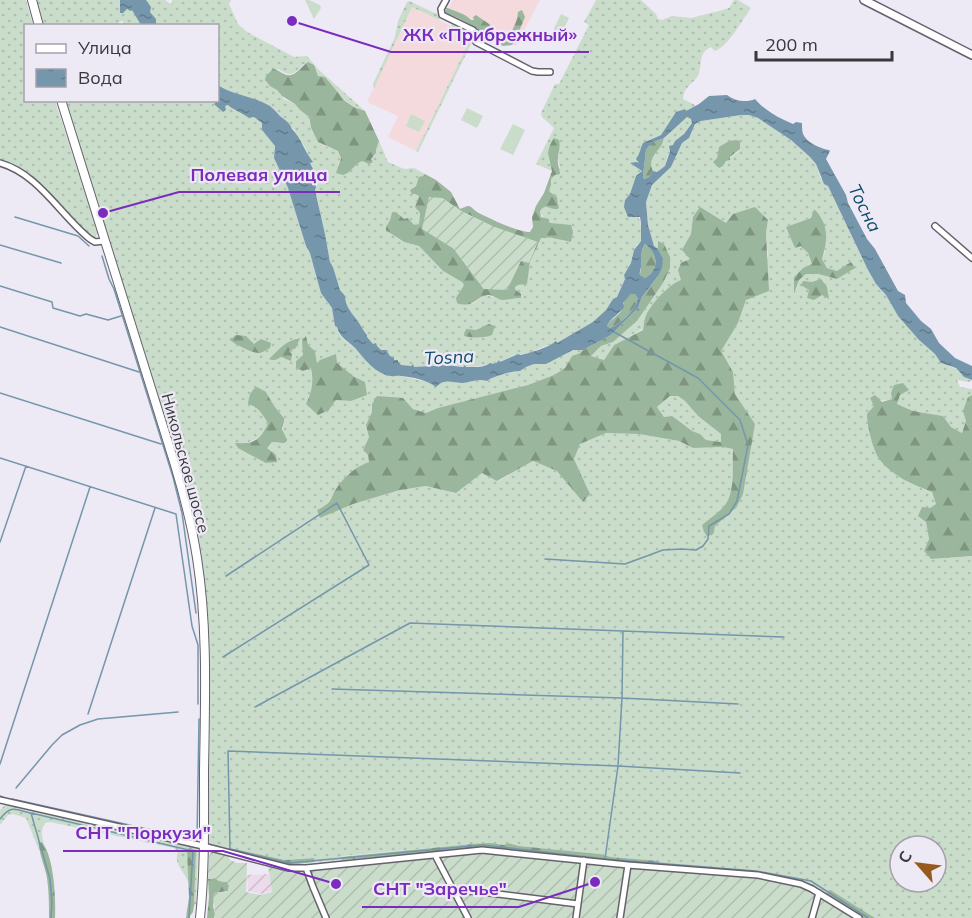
<svg xmlns="http://www.w3.org/2000/svg" width="972" height="918" font-family="Mulish,sans-serif">
  <style>
    .industrial { fill: url(#industrial-furrows) }
    .education { fill: #f4dadd }
    .grass { fill: url(#grass-dots); fill-rule: evenodd }
    .forest { fill: url(#forest-firs); fill-rule: evenodd }
    .park { fill: #caddcb }
    .garden { fill: url(#garden-furrows) }
    .water { fill: url(#water-ripples); fill-rule: evenodd }
    .lines { fill: none; stroke-linecap: round; stroke-linejoin: round }
    .stream { stroke: #7596ab; stroke-width: 1.5 }
    .minor-casing { stroke: #66626c; stroke-width: 8 }
    .tertiary-casing { stroke: #66626c; stroke-width: 10 }
    .secondary-casing { stroke: #66626c; stroke-width: 10 }
    .minor { stroke: #fff; stroke-width: 5 }
    .tertiary { stroke: #fff; stroke-width: 7 }
    .secondary { stroke: #fff; stroke-width: 8 }
    .labels { text-anchor: middle; dominant-baseline: central; stroke-width: 4.5; stroke-linejoin: round; paint-order: stroke }
    .street-label { font-size: 16px; fill: #3a383d; stroke: #ede9f5 }
    .water-label { font-size: 18px; font-style: italic; fill: #0d4c6a; stroke: #ede9f5 }
    .leader { fill: none; stroke: #7b2cbf; stroke-width: 2 }
    .callout-dot { fill: #7b2cbf; stroke: #ede9f5; stroke-width: 2 }
    .callout-label { font-size: 18px; text-anchor: middle; font-weight: bold; fill: #7b2cbf; stroke: #ede9f5; stroke-width: 4.5; stroke-linejoin: round; paint-order: stroke }
  </style>
  <defs>
    <pattern id="industrial-furrows" width="10" height="10" patternUnits="userSpaceOnUse" patternTransform="scale(1.5)"><rect width="10" height="10" fill="#eddbeb"/><path d="M-1 1l2-2M0 10L10 0M9 11l2-2" fill="none" stroke="#ccbdca"/></pattern>
    <pattern id="grass-dots" width="8" height="8" patternUnits="userSpaceOnUse" patternTransform="scale(1.5)"><rect width="8" height="8" fill="#caddcb"/><path d="M2 2h.1M6 6h.1" fill="none" stroke="#aebeaf" stroke-width="1.8" stroke-linecap="round"/></pattern>
    <pattern id="forest-firs" width="22" height="20" patternUnits="userSpaceOnUse" patternTransform="scale(1.5)"><rect width="22" height="20" fill="#9ab69c"/><path d="M5 1l3.5 6h-7zM16 11l3.5 6h-7z" fill="#7f9580"/></pattern>
    <pattern id="garden-furrows" width="10" height="10" patternUnits="userSpaceOnUse" patternTransform="scale(1.5)"><rect width="10" height="10" fill="#caddcb"/><path d="M-1 1l2-2M0 10L10 0M9 11l2-2" fill="none" stroke="#aebeaf"/></pattern>
    <pattern id="water-ripples" width="26" height="14" patternUnits="userSpaceOnUse" patternTransform="scale(1.5)"><rect width="26" height="14" fill="#7596ab"/><path d="M2 4q2-2 4 0t4 0M15 11q2-2 4 0t4 0" fill="none" stroke="#617b8c"/></pattern>
  </defs>
  <rect width="100%" height="100%" fill="#ede9f5"/>
  <path class="industrial" d="M 269,874 L 272,891 L 260,894 L 248,891 L 247,875 Z"/>
  <path class="education" d="M 453,0 L 540,0 L 516,46 L 447,11 Z
    M 412,7 L 472,36 L 416,151 L 388,137 L 398,116 L 367,102 Z"/>
  <path class="grass" d="M 0,0 L 26,0 L 33,25 L 26,26 L 26,100 L 55,101 L 98,232 L 96,237 L 93,237 L 88,234 L 30,177 L 0,162 Z
    M 34,0 L 120,0 L 125,10 L 132,9 L 141,25 L 123,25 L 123,21 L 119,22 L 120,25 L 40,25 Z
    M 146,0 L 165,0 L 170,4 L 172,3 L 172,0 L 231,0 L 229,4 L 238,24 L 247,32 L 294,57 L 307,56 L 319,70 L 365,111 C 357,108 350,105 344,99 C 335,91 329,81 318,76 L 316,74 L 304,64 C 294,74 291,78 278,69 L 267,83 L 277,90 L 284,99 L 295,104 L 300,110 L 309,117 C 309,127 315,141 325,146 C 336,151 345,148 338,165 L 349,170 L 358,162 L 362,161 L 365,162 L 373,162 L 371,159 L 376,153 L 376,150 L 379,141 L 388,162 L 404,169 L 414,168 L 425,174 L 416,186 L 413,188 L 415,194 L 419,196 L 416,203 L 417,210 L 420,213 L 419,224 L 416,225 C 410,223 402,220 399,214 L 391,217 L 390,220 L 388,223 L 396,237 L 404,242 L 419,246 L 443,271 L 462,282 L 464,285 L 458,295 L 472,304 L 485,295 L 504,300 L 521,298 L 518,291 L 515,289 L 515,287 L 518,285 L 527,283 L 530,262 L 541,237 C 551,236 561,241 571,242 L 570,226 C 559,224 544,225 540,211 L 542,207 L 551,207 L 558,205 L 557,197 L 550,192 L 549,190 L 551,185 L 551,179 L 560,167 C 557,160 559,153 560,146 L 549,147 L 549,162 L 552,167 L 552,171 L 536,164 L 554,128 L 542,117 L 541,113 L 555,84 L 559,84 L 589,25 L 584,22 L 596,0 L 641,0 L 656,14 L 658,19 L 662,20 L 672,16 L 691,18 L 719,11 L 729,8 L 734,0 L 738,0 L 751,8 C 742,20 729,46 715,51 L 711,47 C 698,53 702,64 699,73 C 694,85 684,85 683,99 L 695,105 L 694,107 L 686,111 L 685,109 L 676,112 L 661,135 L 649,140 L 640,155 L 639,163 L 631,164 L 642,171 L 635,179 L 630,194 L 625,200 C 639,217 643,218 641,241 L 638,243 L 634,250 L 631,263 L 624,275 L 625,279 L 617,297 L 606,310 L 594,322 L 557,344 C 553,344 547,345 543,347 C 534,351 528,355 518,354 L 516,356 L 514,355 L 500,362 L 473,367 L 446,365 L 414,367 L 401,365 L 394,360 L 373,344 L 366,337 L 367,335 L 362,331 L 361,326 L 348,308 L 338,284 L 333,267 L 330,262 L 325,234 L 311,170 L 310,159 L 305,147 L 299,139 L 295,131 L 272,107 L 251,98 L 234,94 L 218,85 L 218,26 L 158,25 L 156,24 L 156,19 L 150,12 Z
    M 409,1 L 439,15 L 440,18 L 439,20 L 412,7 L 374,88 L 373,84 L 395,37 L 398,21 L 407,2 Z
    M 453,23 L 474,32 L 474,38 L 418,152 L 416,151 L 472,36 L 451,26 Z
    M 206,100 L 207,102 L 214,101 L 216,102 L 214,104 L 220,108 L 228,105 C 231,110 243,113 249,118 L 254,117 L 262,123 L 262,130 L 275,146 L 274,158 L 288,188 L 306,246 L 310,253 L 327,302 L 332,308 L 338,331 L 343,339 L 390,376 L 400,376 L 438,384 C 450,378 452,383 462,383 C 471,382 477,378 487,381 C 494,376 512,371 520,371 L 526,367 L 534,364 L 546,363 L 573,350 L 583,350 L 580,353 L 572,356 L 565,368 L 554,375 L 528,385 L 439,408 L 426,413 L 413,409 L 403,398 L 372,412 L 370,418 L 369,437 L 363,450 L 368,455 L 369,462 L 337,487 L 332,500 L 323,508 L 353,504 L 400,490 L 426,486 L 456,493 L 482,473 L 498,481 L 533,461 L 557,471 L 590,494 L 574,459 L 580,444 L 606,433 L 639,434 L 679,441 L 693,448 L 723,447 L 733,449 C 732,465 735,487 727,502 C 722,511 710,518 702,525 L 714,532 L 715,526 L 736,508 L 755,424 L 735,394 L 733,372 L 720,351 L 738,323 L 746,300 L 768,257 L 766,233 L 768,220 L 726,223 L 693,217 L 690,259 L 681,280 L 665,290 L 645,316 L 643,329 L 614,345 L 604,360 L 591,356 L 601,346 L 613,342 L 637,321 L 656,293 L 670,268 L 658,242 L 658,249 L 654,246 L 648,225 L 646,202 L 652,185 L 671,167 L 682,143 L 689,138 L 695,124 L 701,121 L 741,115 L 749,115 L 758,118 L 791,140 L 810,157 L 816,164 L 820,177 L 828,186 L 868,270 L 876,284 L 886,295 L 898,316 L 919,340 L 935,354 L 941,363 L 956,369 L 964,377 L 972,380 L 969,382 L 957,380 L 960,387 L 972,389 L 972,395 L 968,397 L 966,421 L 962,433 L 951,427 L 943,416 L 913,411 L 897,404 L 903,383 C 890,402 891,403 870,398 L 921,488 L 932,492 L 936,504 L 930,508 L 926,522 L 929,539 L 924,551 L 931,559 L 972,556 L 972,918 L 875,918 L 832,891 L 829,890 L 825,894 L 809,885 L 661,865 L 659,861 L 611,857 L 600,854 L 519,846 L 508,843 L 504,845 L 472,844 L 343,856 L 341,857 L 342,860 L 315,862 L 313,858 L 285,860 L 229,848 L 228,850 L 209,844 L 208,840 L 210,716 L 209,638 L 201,551 L 192,506 L 179,459 L 141,346 L 62,101 ZM 725,144 L 740,150 L 726,161 L 717,158 L 719,147 ZM 814,209 L 825,251 L 822,259 L 827,268 L 837,271 L 847,272 L 837,279 L 818,274 L 806,274 L 799,280 L 795,293 L 794,277 L 803,268 L 813,265 L 808,253 L 786,227 L 811,218 ZM 299,338 L 289,351 L 284,359 L 281,357 L 270,358 C 279,348 285,341 299,338 ZM 308,345 L 315,351 L 317,364 L 353,376 L 365,382 L 352,401 L 336,400 L 329,410 L 310,397 L 314,377 L 311,367 L 296,361 L 303,355 ZM 266,392 C 269,397 271,402 274,406 C 276,410 282,414 284,418 C 285,422 281,439 280,443 L 272,442 L 267,448 L 276,455 L 235,444 C 253,442 260,441 268,423 L 260,411 L 254,406 ZM 900,846 L 936,846 L 936,882 L 900,882 Z
    M 687,117 L 691,119 L 692,123 C 690,125 688,129 686,131 C 683,136 678,138 675,142 C 669,149 667,158 665,166 L 657,172 L 653,171 C 648,160 656,154 661,145 C 663,143 663,140 665,137 C 671,130 679,123 687,117 Z
    M 670,396 L 678,396 L 685,401 L 698,416 L 721,434 L 721,442 L 706,440 L 700,434 L 692,431 L 675,418 L 672,416 L 664,417 L 657,407 Z
    M 9,804 L 193,846 L 197,848 L 198,851 L 196,904 L 194,906 L 196,851 L 187,851 L 189,884 C 184,870 173,865 178,852 L 174,848 L 50,822 L 45,823 C 40,831 42,836 44,844 L 42,842 L 39,843 L 39,850 L 26,818 L 13,814 L 8,815 L 0,825 L 0,810 L 5,805 Z"/>
  <path class="forest" d="M 446,8 L 448,8 C 456,12 465,13 471,20 L 474,20 L 473,17 L 476,15 C 480,18 485,21 489,24 C 491,26 492,30 495,32 C 509,46 517,23 518,12 L 522,10 L 525,17 L 515,41 L 512,45 L 503,46 C 484,35 466,19 445,13 Z
    M 308,62 L 314,65 L 318,76 L 325,77 L 345,101 L 354,107 L 365,111 L 379,141 L 376,150 L 376,153 L 371,159 L 373,162 L 369,164 L 362,161 C 354,164 351,173 343,175 L 336,173 L 341,158 L 338,151 L 318,142 L 311,128 L 309,117 L 300,110 L 295,104 L 282,96 L 277,90 L 270,86 L 265,80 L 266,76 L 273,69 C 279,70 282,74 287,75 C 295,77 302,66 308,62 Z
    M 554,138 L 559,140 C 561,148 558,152 558,159 C 557,164 560,169 560,174 L 555,175 L 551,179 L 551,185 L 549,190 L 550,192 L 557,197 L 558,205 L 559,207 L 558,209 C 553,210 548,206 543,207 L 540,211 L 541,217 L 549,219 L 549,222 L 551,223 L 571,225 L 573,232 L 571,242 L 548,237 L 546,238 L 541,238 L 530,262 L 527,284 L 518,285 L 515,287 L 515,289 L 521,294 L 521,298 C 515,298 508,300 502,300 C 497,299 493,295 488,295 C 476,296 474,309 457,303 L 456,298 L 464,285 L 462,282 L 443,271 L 419,246 L 404,242 L 386,230 L 386,227 L 390,220 L 392,213 L 396,212 L 404,219 L 408,218 L 413,224 L 416,225 L 419,224 L 420,213 L 415,207 L 419,196 L 415,194 L 412,194 L 410,190 L 416,186 L 419,177 L 423,176 L 425,174 L 436,180 L 451,192 L 460,209 C 463,208 466,206 469,206 C 472,207 474,210 477,212 C 488,218 520,233 530,232 L 533,227 L 532,217 L 536,206 L 544,193 L 552,171 C 549,157 545,151 554,138 ZM 442,198 L 461,211 L 492,226 L 484,289 L 454,249 Z
    M 664,138 C 662,151 646,156 653,171 L 649,177 L 644,179 L 643,176 L 646,150 L 651,143 Z
    M 736,140 L 740,141 L 740,149 L 730,157 L 730,160 L 726,161 L 723,166 L 719,168 L 713,162 L 717,158 L 719,147 L 729,141 Z
    M 700,207 L 726,223 L 733,214 L 755,207 L 768,220 L 766,233 L 769,291 L 746,300 L 738,323 L 721,351 L 733,372 L 735,394 L 755,424 L 743,494 L 736,508 L 715,526 L 714,532 L 712,535 L 707,536 L 704,532 L 702,525 C 710,518 722,511 727,502 C 735,487 732,465 733,449 L 723,447 L 693,448 L 679,441 L 639,434 L 606,433 L 580,444 L 574,459 L 590,494 L 583,502 L 557,471 L 533,461 L 497,481 L 482,473 L 456,493 L 426,486 L 400,490 L 353,504 L 320,518 L 317,510 C 335,502 329,498 338,486 C 346,475 357,466 369,462 L 368,455 L 363,450 L 369,437 L 366,425 L 372,412 L 372,404 L 377,396 L 403,398 L 413,409 L 426,413 L 438,408 L 528,385 L 554,375 L 565,368 L 572,356 L 580,353 L 583,350 L 611,335 L 638,308 L 642,297 L 658,276 L 663,258 L 658,249 L 658,241 L 664,244 L 670,257 L 670,268 L 663,283 L 637,321 L 613,342 L 601,346 L 591,356 L 604,360 L 614,345 L 643,330 C 644,325 644,319 646,315 C 652,303 669,284 681,280 L 678,270 L 681,263 L 690,259 L 682,250 L 691,234 L 693,217 ZM 670,396 L 678,396 L 685,401 L 698,416 L 721,434 L 721,442 L 706,440 L 700,434 L 692,431 L 675,418 L 672,416 L 664,417 L 657,407 Z
    M 814,209 C 829,224 828,239 822,259 L 827,268 L 837,271 L 851,262 L 855,268 L 837,279 L 818,274 L 806,274 L 799,280 L 794,294 L 794,277 L 803,268 L 812,264 L 808,253 L 801,246 L 795,248 L 786,227 L 811,218 Z
    M 645,244 C 658,254 660,269 645,278 L 640,275 C 640,272 641,269 641,266 C 643,258 639,252 645,244 Z
    M 821,279 L 827,287 L 829,299 L 822,295 L 814,300 L 807,298 L 809,290 L 801,285 L 803,281 L 812,282 Z
    M 631,294 L 635,294 L 638,299 C 634,311 622,323 610,328 L 607,326 C 610,319 619,316 622,310 C 623,307 623,304 624,301 Z
    M 489,324 L 495,326 L 492,335 C 486,338 471,338 464,336 L 466,329 L 476,330 Z
    M 236,335 L 246,336 L 254,344 L 261,339 L 271,343 L 270,348 C 268,349 261,353 260,353 C 253,354 235,344 230,340 Z
    M 306,336 L 308,345 L 315,351 L 317,363 L 320,360 L 336,354 L 337,363 L 353,376 L 365,382 L 367,395 L 351,401 L 336,400 L 329,410 L 318,415 L 306,404 C 312,393 314,380 311,368 L 303,371 L 296,368 L 296,361 L 303,355 L 302,341 Z
    M 300,338 L 296,348 L 289,351 L 292,354 L 291,361 L 281,357 C 276,360 274,361 269,359 C 280,348 285,341 300,338 Z
    M 903,383 L 909,390 L 900,395 L 897,404 L 913,411 L 943,416 L 951,427 L 962,433 L 966,421 L 963,411 L 968,397 L 972,395 L 972,556 L 931,559 L 924,551 L 929,539 L 926,522 L 918,516 L 922,507 L 930,508 L 936,504 L 932,492 C 914,485 892,476 880,460 C 873,451 867,425 867,414 L 874,406 L 870,398 L 875,395 L 882,402 L 892,399 L 891,393 L 894,385 Z
    M 257,387 L 266,392 L 274,406 L 284,418 L 284,422 L 282,429 L 287,440 L 284,443 L 272,442 L 267,448 L 276,455 L 277,462 L 266,463 L 238,448 L 235,443 C 253,444 260,441 268,423 C 262,414 259,407 248,404 C 249,397 250,391 257,387 Z
    M 42,842 C 54,857 56,898 55,918 L 49,918 C 49,905 49,891 47,878 C 45,866 39,855 39,843 Z
    M 490,843 L 504,845 L 508,843 L 519,846 L 600,854 L 611,857 L 659,861 L 661,865 L 482,848 L 342,860 L 341,857 L 472,844 Z
    M 190,847 L 196,851 L 194,906 L 193,912 L 190,916 L 190,918 L 186,918 L 189,897 L 187,851 Z
    M 229,848 L 285,860 L 314,858 L 315,862 L 289,865 L 228,850 Z
    M 215,878 L 219,881 L 227,882 L 229,886 L 228,891 L 215,893 L 213,906 L 215,914 L 214,918 L 207,918 L 209,897 L 208,879 Z
    M 829,890 L 832,891 L 875,918 L 864,918 L 825,894 Z"/>
  <path class="park" d="M 305,0 L 309,0 L 320,5 L 321,8 L 314,19 Z
    M 561,14 L 569,18 L 557,43 L 549,39 Z
    M 467,108 L 483,116 L 477,128 L 461,120 Z
    M 411,114 L 425,121 L 419,132 L 406,126 Z
    M 513,124 L 525,130 L 513,155 L 500,149 Z"/>
  <path class="garden" d="M 429,197 L 442,198 L 461,211 L 492,226 L 538,242 L 529,263 L 521,261 L 507,290 L 484,289 L 454,249 L 422,229 Z
    M 482,850 L 758,875 L 801,884 L 859,918 L 214,918 L 215,914 L 213,896 L 215,893 L 228,891 L 229,885 L 227,882 L 219,881 L 215,878 L 208,879 L 209,857 L 211,852 L 230,855 L 229,857 L 230,860 L 237,863 L 247,863 L 246,892 L 260,895 L 272,892 L 268,866 L 270,863 L 289,868 Z"/>
  <path class="water" d="M 120,0 L 146,0 L 151,7 L 150,12 L 156,19 L 156,24 L 158,25 L 141,25 L 132,10 L 131,11 L 127,9 L 123,13 L 120,13 Z
    M 218,85 C 234,96 254,96 270,106 C 274,109 277,113 280,116 C 285,120 290,123 292,129 C 301,138 305,152 313,162 L 310,163 L 313,169 L 311,170 L 316,187 L 315,190 L 325,234 L 330,262 L 333,267 L 340,290 L 345,296 C 345,307 353,314 359,323 C 362,327 363,331 367,335 L 367,337 L 373,344 L 376,343 L 377,346 L 381,350 L 386,350 L 390,356 L 394,358 L 394,360 L 398,360 L 398,362 L 401,365 L 411,366 L 413,364 L 414,367 L 446,365 L 463,367 L 465,365 L 466,367 C 474,367 483,368 490,363 C 493,364 497,364 499,360 L 500,362 L 518,354 L 521,355 C 530,353 550,347 556,341 L 557,343 L 593,322 L 606,310 L 613,299 L 617,297 L 625,279 L 624,275 L 631,263 L 634,250 L 641,241 L 641,223 L 640,217 L 628,217 L 624,207 L 625,200 L 630,194 L 636,176 L 642,171 L 630,163 L 636,162 L 639,163 L 636,159 C 640,154 640,149 643,143 L 661,135 L 676,112 L 685,109 L 686,111 L 699,104 L 709,96 L 727,95 C 734,101 747,103 755,99 C 764,110 780,119 793,124 L 796,122 L 802,123 C 802,127 802,131 803,134 C 807,143 821,149 829,150 L 830,151 L 826,159 L 846,195 L 848,203 L 867,239 L 875,249 L 898,291 L 905,295 L 906,303 L 921,321 L 931,329 L 939,343 L 955,358 L 972,366 L 972,380 L 964,377 L 956,368 L 941,363 L 935,354 L 919,340 L 898,316 L 886,295 L 876,284 L 868,270 L 828,186 L 824,184 L 816,164 L 810,157 L 791,140 L 758,118 L 749,115 L 741,115 L 701,121 L 695,124 L 689,138 L 682,143 L 671,167 L 652,185 L 646,202 L 648,225 L 654,246 L 658,249 L 663,258 L 662,268 L 658,276 L 642,297 L 638,308 L 611,335 L 583,350 L 573,350 L 546,364 L 534,364 L 526,367 L 520,371 C 512,371 494,376 487,381 C 478,378 471,382 463,383 C 452,383 445,378 436,387 C 427,380 412,377 401,376 C 397,375 394,377 391,376 C 375,374 365,359 355,348 C 347,340 340,338 337,327 L 335,326 L 332,308 L 321,293 L 310,253 L 306,246 L 288,188 L 274,158 L 275,146 L 262,130 L 262,123 L 254,117 L 249,118 C 243,113 231,109 228,105 L 225,106 L 226,110 L 223,112 L 214,104 L 216,102 L 214,101 L 218,100 ZM 687,117 L 691,119 L 692,123 L 684,134 L 675,141 L 673,145 L 669,146 L 670,151 L 665,166 L 657,172 L 653,171 L 649,177 L 644,179 L 643,176 L 646,150 L 651,143 L 664,138 ZM 645,244 C 658,254 660,269 645,278 L 640,275 C 639,272 641,269 641,266 C 643,258 639,252 645,244 ZM 631,294 L 635,294 L 638,299 C 634,311 622,323 610,328 L 607,326 C 610,318 620,314 624,307 L 623,303 Z"/>
  <g class="lines">
    <path class="stream" d="M 15,217 L 78,236 L 89,246
      M 0,245 L 61,263
      M 102,256 L 109,279 L 114,289 L 173,477 L 182,513 L 196,613
      M 0,286 L 52,302 L 53,308 L 80,316 L 86,314 L 108,320 L 121,316
      M 0,327 L 139,372
      M 0,393 L 161,444
      M 0,458 L 176,514 L 192,626 L 198,645 L 198,704
      M 0,542 L 26,466
      M 545,559 L 625,564 L 663,550 L 682,549 L 696,550 L 703,546 L 708,539 L 709,526 L 729,514 L 737,501 L 748,445 L 740,420 L 698,378 L 614,332
      M 623,631 L 784,637
      M 223,657 L 369,565 L 337,503 L 226,576
      M 332,689 L 622,698 L 738,704
      M 255,707 L 410,623 L 623,631 L 622,698 L 618,766 L 605,859 L 756,871 L 811,881 L 868,918
      M 88,714 L 155,508
      M 0,764 L 90,487
      M 16,788 L 52,745 L 62,735 L 80,725 L 98,719 L 178,712
      M 0,796 L 3,797
      M 12,799 L 197,840 L 199,719
      M 0,819 C 11,805 14,809 30,813
      M 605,859 L 483,845 L 289,863 L 230,849 L 228,751 L 618,766 L 740,773
      M 51,918 L 52,903 L 50,879 L 31,813 L 193,851 L 189,918"/>
    <g class="minor-casing">
      <path id="minor" d="M 446,0 L 441,9 L 442,15 L 473,30 L 476,33 L 476,42 L 532,71 L 538,72 L 550,72
        M 0,163 C 39,174 60,215 90,239 L 95,242 L 104,241
        M 935,226 L 972,258
        M 0,800 L 203,846 L 289,868 L 306,868 L 482,850 L 628,865 L 758,875 L 801,884 L 812,889 L 859,918
        M 435,855 L 468,918
        M 306,868 L 313,887 L 326,918
        M 454,892 L 474,891 L 578,904
        M 576,918 L 584,860
        M 620,918 L 628,865
        M 812,918 L 819,893"/>
    </g>
    <g class="tertiary-casing">
      <path id="tertiary" d="M 864,0 L 972,55"/>
    </g>
    <g class="secondary-casing">
      <path id="secondary" d="M 32,0 L 39,26
        M 61,100 L 175,465 C 184,495 192,526 197,558 C 208,628 205,701 204,772 C 204,821 205,870 200,918"/>
    </g>
    <use href="#minor" class="minor"/>
    <use href="#tertiary" class="tertiary"/>
    <use href="#secondary" class="secondary"/>
  </g>
  <g class="labels">
    <g class="street-label">
      <text transform="translate(186 463) rotate(75)">Никольское шоссе</text>
    </g>
    <g class="water-label">
      <text transform="translate(865 208) rotate(63)">Тосна</text>
      <text transform="translate(449 357) rotate(-3)">Tosna</text>
    </g>
  </g>
  <path class="leader" d="M292 21L391 52H589M103 213L179 192H340M336 884L223 851H63M595 882L519 907H362"/>
  <g class="callout-dot">
    <circle cx="292" cy="21" r="6"/>
    <circle cx="103" cy="213" r="6"/>
    <circle cx="336" cy="884" r="6"/>
    <circle cx="595" cy="882" r="6"/>
  </g>
  <g class="callout-label">
    <text x="490" y="41">ЖК «Прибрежный»</text>
    <text x="259" y="181">Полевая улица</text>
    <text x="143" y="839">СНТ "Поркузи"</text>
    <text x="440" y="895">СНТ "Заречье"</text>
  </g>
  <rect x="24" y="24" width="195" height="78" fill="#ede9f5" stroke="#a5a2ab" stroke-width="1.5"/>
  <rect x="36" y="44" width="30" height="9" fill="#ffffff" stroke="#a5a2ab" stroke-width="1.5"/>
  <text x="78" y="54" font-size="18" fill="#3a383d">Улица</text>
  <rect x="36" y="69" width="30" height="18" fill="url(#water-ripples)" stroke="#a5a2ab" stroke-width="1.5"/>
  <text x="78" y="84" font-size="18" fill="#3a383d">Вода</text>
  <g transform="translate(918 864) rotate(298)"><circle r="28" fill="#ede9f5" stroke="#a5a2ab" stroke-width="1.5"/>
  <path d="M0-4.5L10 22L0 15L-10 22Z" fill="#975a1e"/>
  <text y="-9" font-size="16" font-weight="bold" text-anchor="middle" fill="#3a383d">С</text>
  </g>
  <path d="M756 51v9h136v-9" fill="none" stroke="#3a383d" stroke-width="3"/>
  <text x="765" y="51" font-size="18" fill="#3a383d" stroke="#ede9f5" stroke-width="4.5" paint-order="stroke">200 m</text>
</svg>
